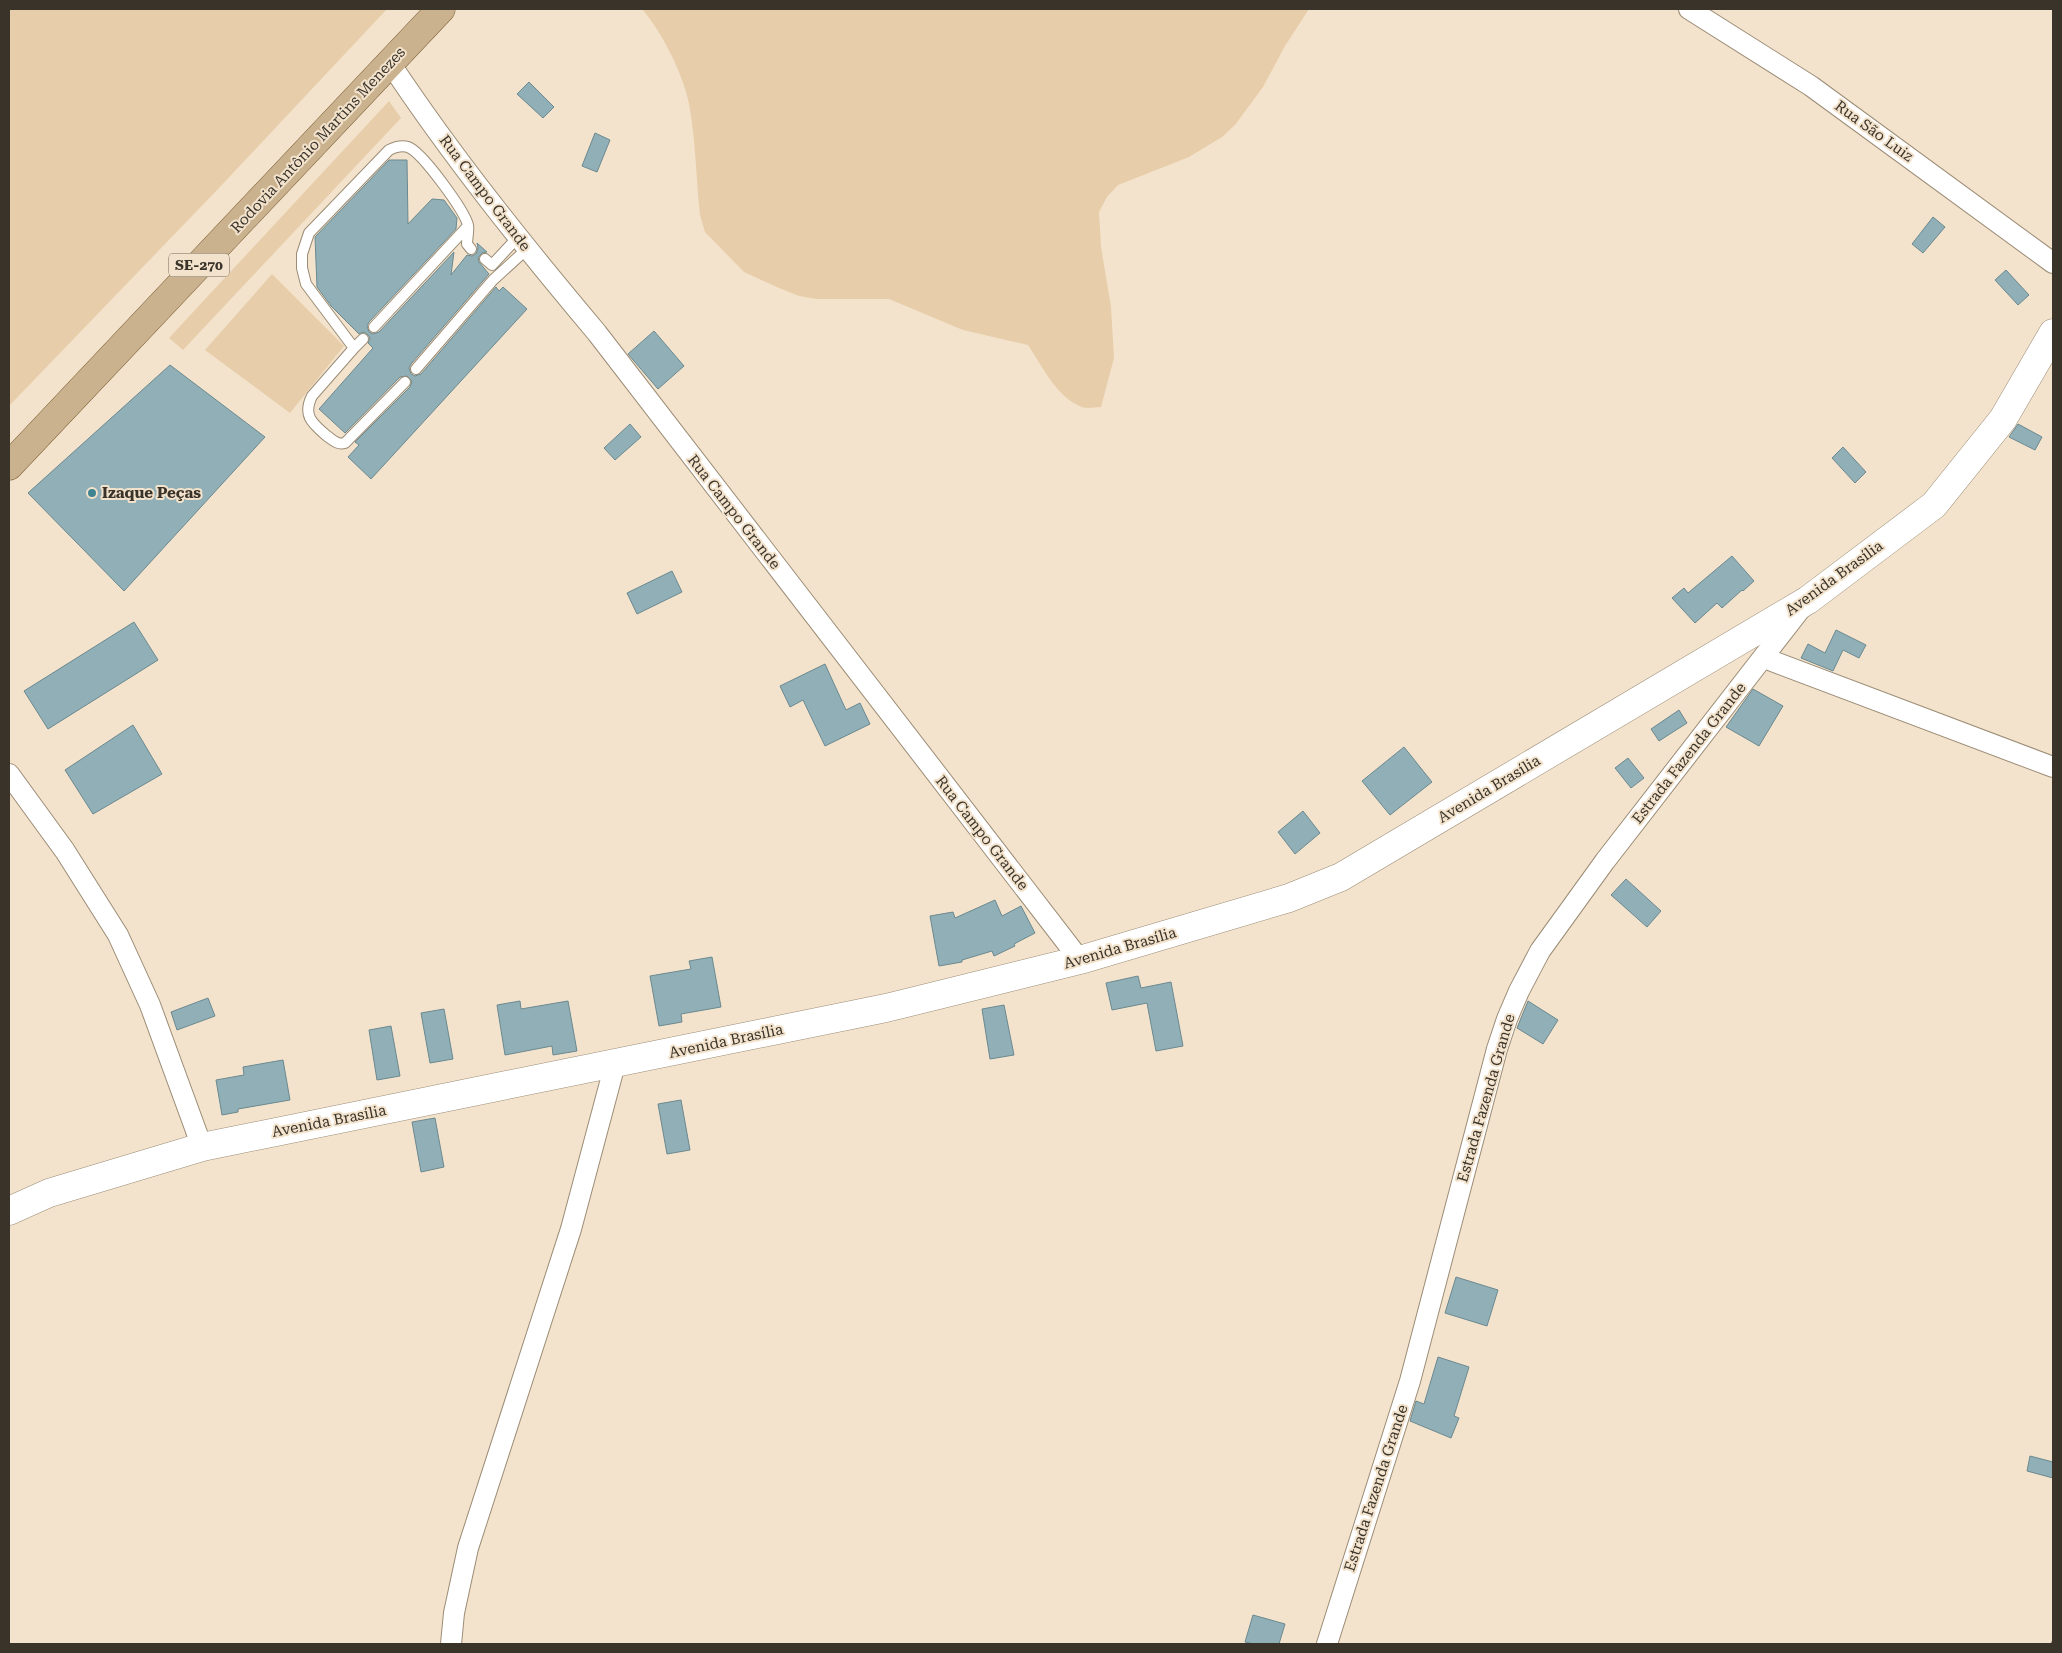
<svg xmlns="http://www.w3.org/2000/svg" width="2062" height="1653" font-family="'Roboto Serif',serif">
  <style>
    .green { fill: #e7cda9 }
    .building { fill: #90afb6; stroke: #6b8990 }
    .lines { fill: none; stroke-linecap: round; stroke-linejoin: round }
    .service-casing { stroke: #9b8c76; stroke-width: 12 }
    .minor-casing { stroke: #9b8c76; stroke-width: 22 }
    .secondary-casing { stroke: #9b8c76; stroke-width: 29 }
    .primary-casing { stroke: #80643b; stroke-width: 29 }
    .path { stroke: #978c7c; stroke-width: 3; stroke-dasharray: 2.5 2.5; stroke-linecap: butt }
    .service { stroke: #fff; stroke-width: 10 }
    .minor { stroke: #fff; stroke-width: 20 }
    .secondary { stroke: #fff; stroke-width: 28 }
    .primary { stroke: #cab28f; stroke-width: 28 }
    .poi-dot { fill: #408492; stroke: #f3e3cc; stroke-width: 2 }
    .labels { text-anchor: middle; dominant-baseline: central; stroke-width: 4; stroke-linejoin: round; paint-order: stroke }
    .shield { fill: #f3e3cc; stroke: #71685b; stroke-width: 1 }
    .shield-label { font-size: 14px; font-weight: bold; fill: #39332a }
    .street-label { font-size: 15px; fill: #39332a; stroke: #f3e3cc }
    .poi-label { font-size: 15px; font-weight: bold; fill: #39332a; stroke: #f3e3cc; text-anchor: start }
  </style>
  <rect width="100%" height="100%" fill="#f3e3cc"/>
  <path class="green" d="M 9,9 L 387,9 L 219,188 L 9,406 Z
    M 642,9 L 1309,9 L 1285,46 L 1263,87 L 1235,125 L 1222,137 L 1189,157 L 1118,185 L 1107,197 L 1099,212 L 1101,247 L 1111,307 L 1114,358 L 1101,407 C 1095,407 1087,409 1082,407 C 1057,398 1042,366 1028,345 L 963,330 L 889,299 L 817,299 L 799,296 L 779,288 L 744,272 L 705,232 L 700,215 C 696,179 696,141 689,104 C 683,74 662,32 642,9 Z
    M 389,101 L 401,118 L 183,350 L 169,338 Z
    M 272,274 L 344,346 L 290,413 L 205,350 Z"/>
  <path class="building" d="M 529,82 L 554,107 L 543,118 L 517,94 Z
    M 595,133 L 610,140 L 597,172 L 582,166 Z
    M 389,160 L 407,160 L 408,224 L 432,199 L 444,200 L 457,218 L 456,229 L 369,322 L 367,326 L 369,332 L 373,334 L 379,332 L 454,252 L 451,275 L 467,255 L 472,256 L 476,254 L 478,248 L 477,243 L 487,252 L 482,253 L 478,258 L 479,262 L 489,274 L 411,364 L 409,368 L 411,374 L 415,376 L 421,374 L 496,287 L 499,291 L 503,287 L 527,309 L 371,479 L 348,457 L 359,445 L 355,442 L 410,387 L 412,381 L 407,376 L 400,377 L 345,433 L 319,409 L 373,348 L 368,343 L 370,338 L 368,335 L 364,332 L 359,334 L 331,306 L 317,287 L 315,237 Z
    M 1933,217 L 1945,227 L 1923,253 L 1912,244 Z
    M 2006,270 L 2029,295 L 2018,305 L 1995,280 Z
    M 654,331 L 684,366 L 658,389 L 628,354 Z
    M 170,365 L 265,437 L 124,591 L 28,493 Z
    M 630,424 L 641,437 L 615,460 L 604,448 Z
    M 2018,424 L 2042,437 L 2035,450 L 2009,437 Z
    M 1843,447 L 1866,472 L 1855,483 L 1832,458 Z
    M 1732,556 L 1754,581 L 1743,591 L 1742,590 L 1722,608 L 1717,603 L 1695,623 L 1672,598 L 1684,588 L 1688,593 Z
    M 672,571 L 682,592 L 637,614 L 627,593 Z
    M 134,622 L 158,660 L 48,729 L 24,691 Z
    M 1836,630 L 1866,645 L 1859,658 L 1843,650 L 1833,671 L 1801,658 L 1808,644 L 1825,653 Z
    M 825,664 L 846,710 L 860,703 L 870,724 L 825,746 L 803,700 L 790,707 L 780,686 Z
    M 1753,689 L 1783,706 L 1759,746 L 1726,727 Z
    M 1679,710 L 1687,723 L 1659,741 L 1651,729 Z
    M 133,725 L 162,774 L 93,814 L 65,770 Z
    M 1404,747 L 1432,782 L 1390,815 L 1362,781 Z
    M 1628,758 L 1644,778 L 1631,788 L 1615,768 Z
    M 1303,811 L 1320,833 L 1295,854 L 1278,832 Z
    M 1626,879 L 1661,911 L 1647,927 L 1611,895 Z
    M 995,900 L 1002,916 L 1021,906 L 1035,933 L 1014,944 L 1015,946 L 994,956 L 992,951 L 962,960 L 962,962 L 939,966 L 930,916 L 953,912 L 955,918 Z
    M 712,957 L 721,1007 L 681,1014 L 682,1022 L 659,1026 L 650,976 L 691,969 L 689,961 Z
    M 1138,976 L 1141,988 L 1171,982 L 1183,1046 L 1156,1051 L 1147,1003 L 1112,1010 L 1106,983 Z
    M 208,998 L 215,1016 L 177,1030 L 171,1012 Z
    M 520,1001 L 521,1009 L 568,1001 L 577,1051 L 553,1055 L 552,1046 L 505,1055 L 497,1005 Z
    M 1528,1001 L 1558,1020 L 1543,1044 L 1517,1028 Z
    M 1004,1005 L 1014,1055 L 990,1059 L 982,1009 Z
    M 444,1009 L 453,1059 L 430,1063 L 421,1013 Z
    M 391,1026 L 400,1076 L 377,1080 L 369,1030 Z
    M 283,1060 L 290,1100 L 238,1109 L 238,1112 L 222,1115 L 216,1080 L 244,1075 L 243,1067 Z
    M 681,1100 L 690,1150 L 667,1154 L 658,1104 Z
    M 435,1118 L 444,1167 L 421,1172 L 412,1122 Z
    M 1456,1277 L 1498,1290 L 1487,1326 L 1445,1313 Z
    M 1438,1357 L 1469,1367 L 1454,1416 L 1459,1418 L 1451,1438 L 1410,1421 L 1416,1401 L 1424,1404 Z
    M 2030,1456 L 2053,1462 L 2053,1478 L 2027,1471 Z
    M 1253,1615 L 1285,1624 L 1279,1644 L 1254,1644 L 1245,1642 Z"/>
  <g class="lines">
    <g class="service-casing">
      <path id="service" d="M 485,259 L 492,265 L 518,237
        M 374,327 L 468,226
        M 354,348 L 363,339
        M 416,369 L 493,280 L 527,249
        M 405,382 L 345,443 C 337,445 333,440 327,436 C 313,424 302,416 312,396 L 354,348 L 306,284 L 302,268 L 302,254 L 309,233 L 389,150 C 395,147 401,145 408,147 C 422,152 464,210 468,225 C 469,231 467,238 467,244 L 471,249"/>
    </g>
    <g class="minor-casing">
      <path id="minor" d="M 1689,9 L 1811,86 L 2053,263
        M 390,63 C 453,158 524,246 597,333 L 1080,960
        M 1764,658 L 2053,767
        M 9,774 L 65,851 L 118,935 L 150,1005 L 202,1147
        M 451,1644 L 454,1613 L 468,1548 L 571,1229 L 615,1064
        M 1327,1644 L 1410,1381 L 1497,1049 L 1507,1019 L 1519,991 L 1540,951 L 1605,861 L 1802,607"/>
    </g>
    <g class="secondary-casing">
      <path id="secondary" d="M 9,1211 L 49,1193 L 202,1147 L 886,1008 L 1080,960 L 1289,898 L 1341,877 L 1808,600 L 1934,505 L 2003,419 L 2053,333"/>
    </g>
    <g class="primary-casing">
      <path id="primary" d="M 9,466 L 441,9"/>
    </g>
    <path class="path" d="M 2052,1644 L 2053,1640"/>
    <use href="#service" class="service"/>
    <use href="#minor" class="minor"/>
    <use href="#secondary" class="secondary"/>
    <use href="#primary" class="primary"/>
  </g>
  <circle class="poi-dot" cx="92" cy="493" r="5"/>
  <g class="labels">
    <rect class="shield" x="169" y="253.5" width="60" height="23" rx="4"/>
    <g class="shield-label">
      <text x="199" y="265">SE-270</text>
    </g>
    <g class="street-label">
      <text transform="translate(1874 131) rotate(36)">Rua São Luiz</text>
      <text transform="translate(318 140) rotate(-47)">Rodovia Antônio Martins Menezes</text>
      <text transform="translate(485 193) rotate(53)">Rua Campo Grande</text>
      <text transform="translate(734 512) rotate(52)">Rua Campo Grande</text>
      <text transform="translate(1834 578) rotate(-36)">Avenida Brasília</text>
      <text transform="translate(1689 753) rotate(-52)">Estrada Fazenda Grande</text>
      <text transform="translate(1489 789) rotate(-31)">Avenida Brasília</text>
      <text transform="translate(982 833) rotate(52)">Rua Campo Grande</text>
      <text transform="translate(1120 948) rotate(-16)">Avenida Brasília</text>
      <text transform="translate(726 1041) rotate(-12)">Avenida Brasília</text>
      <text transform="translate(1486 1098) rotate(-74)">Estrada Fazenda Grande</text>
      <text transform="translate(329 1121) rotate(-11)">Avenida Brasília</text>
      <text transform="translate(1376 1488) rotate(-72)">Estrada Fazenda Grande</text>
    </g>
    <g class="poi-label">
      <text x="102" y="493">Izaque Peças</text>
    </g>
  </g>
  <rect width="2062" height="1653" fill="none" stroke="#39332a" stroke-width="20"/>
</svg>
